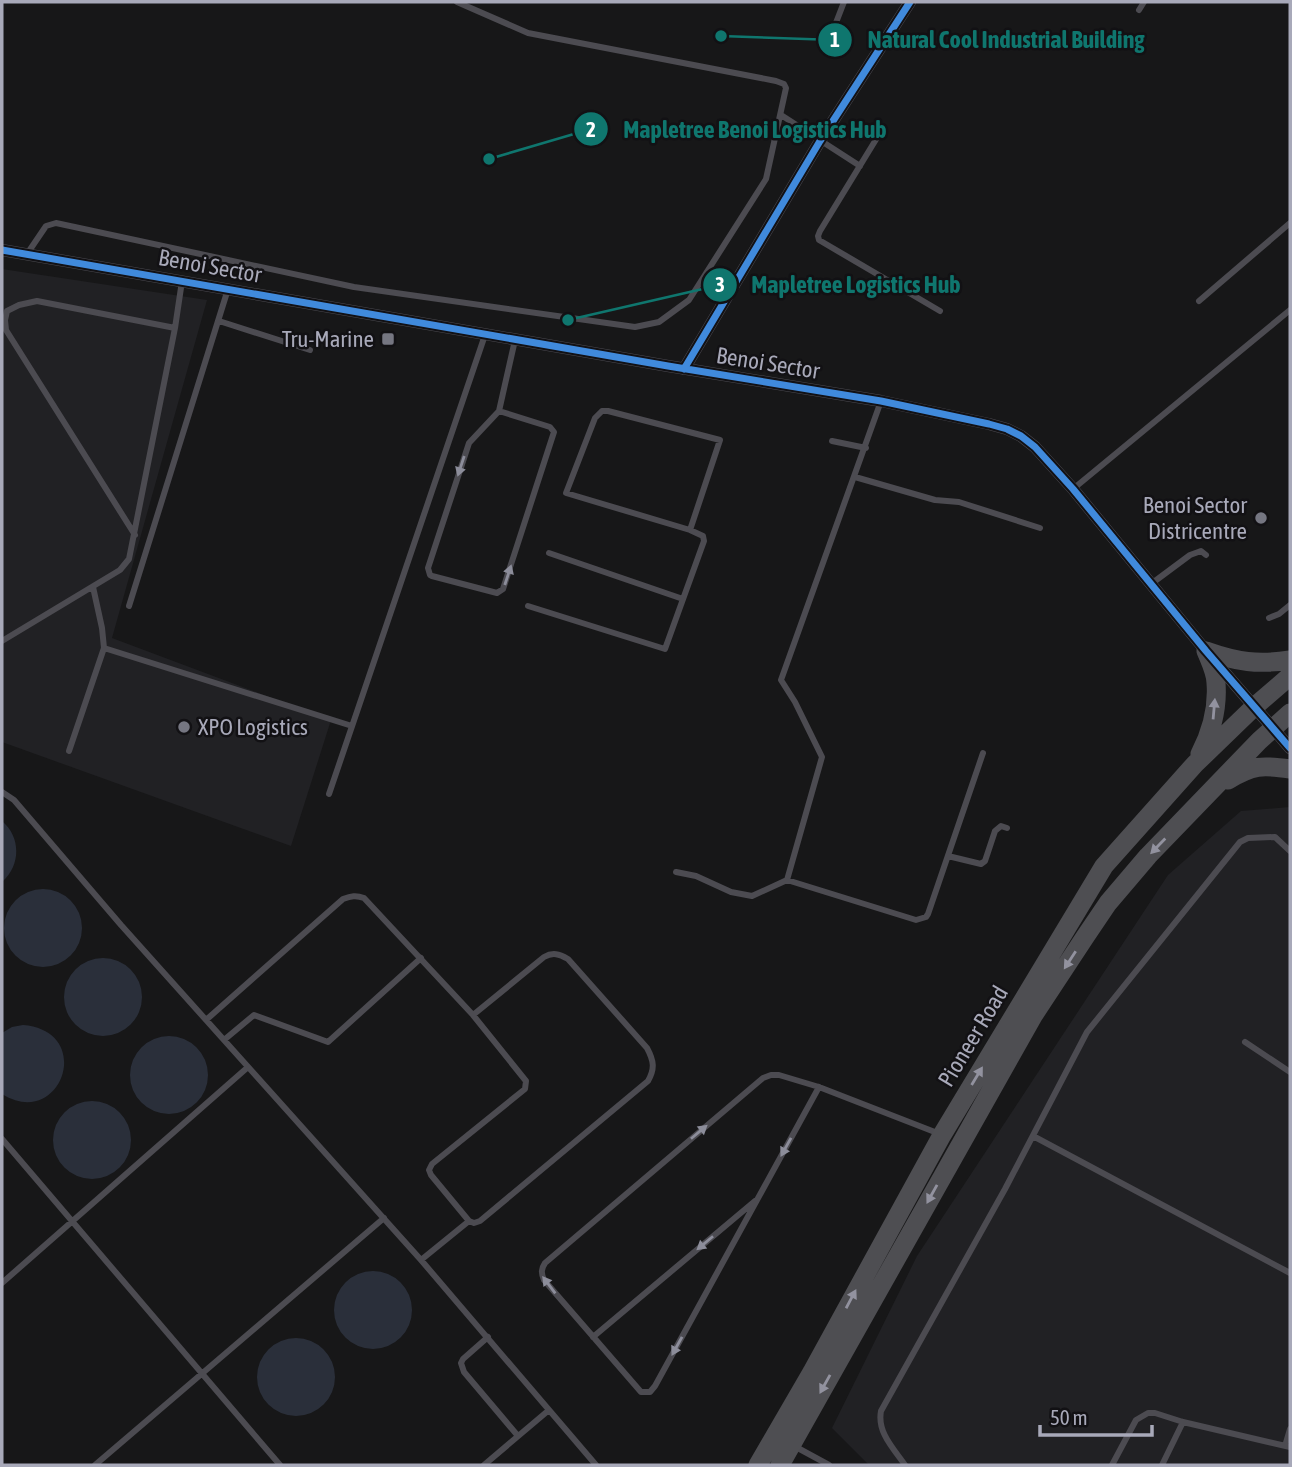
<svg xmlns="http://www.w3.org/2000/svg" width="1292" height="1467" font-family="'Asap Condensed',sans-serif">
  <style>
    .built { fill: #212124 }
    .water { fill: #2a2f3a }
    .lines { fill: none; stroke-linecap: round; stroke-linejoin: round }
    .service { stroke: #4c4b51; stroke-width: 6 }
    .minor { stroke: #4c4b51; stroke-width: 12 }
    .primary { stroke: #4e4e52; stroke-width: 19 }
    .cycleway-casing { stroke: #121114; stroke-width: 11 }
    .cycleway { stroke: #408adc; stroke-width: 7 }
    .oneway { fill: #8c8d9a }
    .oneway2 { fill: #92929f }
    .poi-dot { fill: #757681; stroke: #121114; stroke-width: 2.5 }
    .labels { text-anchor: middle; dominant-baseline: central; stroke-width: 5; stroke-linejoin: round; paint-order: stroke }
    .street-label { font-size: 23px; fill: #a8a9b9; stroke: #121114 }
    .poi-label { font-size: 23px; fill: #a8a9b9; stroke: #121114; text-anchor: end }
    .leader { fill: none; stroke: #0f766e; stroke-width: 2.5 }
    .callout-dot { fill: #0f766e; stroke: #121114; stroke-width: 2.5 }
    .mark-label { font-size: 21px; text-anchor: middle; font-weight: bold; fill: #fff }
    .callout-label { font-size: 24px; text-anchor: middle; font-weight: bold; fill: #0f766e; stroke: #121114; stroke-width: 5; stroke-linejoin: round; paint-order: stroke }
  </style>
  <rect width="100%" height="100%" fill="#171718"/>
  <path class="built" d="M 2,269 L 207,300 L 112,638 L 331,720 L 291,846 L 2,742 Z
    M 1290,807 L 1290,1465 L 869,1465 L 832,1428 L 917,1256 L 1168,875 L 1241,811 Z"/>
  <path class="water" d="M 2,821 C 21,837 21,865 2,882 Z
    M4 928a39 39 0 1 1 78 0a39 39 0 1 1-78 0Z
    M64 997a39 39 0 1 1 78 0a39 39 0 1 1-78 0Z
    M 23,1025 C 96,1031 61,1131 2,1094 L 2,1033 L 12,1027 Z
    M130 1075a39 39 0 1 1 78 0a39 39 0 1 1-78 0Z
    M53 1140a39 39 0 1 1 78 0a39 39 0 1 1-78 0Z
    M334 1310a39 39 0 1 1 78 0a39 39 0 1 1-78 0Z
    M257 1377a39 39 0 1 1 78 0a39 39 0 1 1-78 0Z"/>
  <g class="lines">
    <path class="service" d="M 1139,10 L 1144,2
      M 832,33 L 844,2
      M 781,115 L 860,166
      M 883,128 L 820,231 L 818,236 L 819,240 L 940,311
      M 27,254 L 46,226 L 56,223 L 354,287 L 635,327 L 659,322 L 689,300 L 766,179 L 786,88 L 784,84 L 776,81 L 528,33 L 457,2
      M 1199,301 L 1290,223
      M 219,321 L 310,350
      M 499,411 L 550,427 L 554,432 L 503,589 L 497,593 L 432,576 L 430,575 L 428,568 L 469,443 L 499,411 L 515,340
      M 832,441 L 866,448
      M 855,477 L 935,500 L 959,502 L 1040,528
      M 1073,489 L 1290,310
      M 135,535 L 6,330 L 5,320 L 7,311 L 19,305 L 37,301 L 175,328
      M 549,553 L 683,599
      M 1151,584 L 1190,555 L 1201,551 L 1206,555
      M 129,606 L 228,289
      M 528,606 L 665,649 L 704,541 L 703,536 L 690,530 L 566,493 L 595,418 L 602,411 L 608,411 L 720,440 L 690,530
      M 1269,618 L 1279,614 L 1290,605
      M 2,641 L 120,570 L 129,559 L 175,328 L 182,281
      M 104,648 L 352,726
      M 69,751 L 104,648 L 102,628 L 93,587
      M 2,792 L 14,800 L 121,925 L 421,1260 L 596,1465
      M 329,794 L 485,335
      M 948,856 L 981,864 L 985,861 L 995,831 L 1001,826 L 1007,828
      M 676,872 L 696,876 L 731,892 L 752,896 L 787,880 L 916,920 L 926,917 L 928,914 L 983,753
      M 787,880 L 822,757 L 795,702 L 781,680 L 881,401
      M 206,1020 L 343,899 C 351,896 356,895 364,898 L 473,1015 L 526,1081 L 525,1089 L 432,1164 L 429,1170 L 431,1175 L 469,1221 L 474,1223 L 480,1221 L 648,1081 C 655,1069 654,1061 647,1048 L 568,959 C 559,954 553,952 544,957 L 473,1015
      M 224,1040 L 254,1015 L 328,1042 L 421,958
      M 1245,1042 L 1290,1072
      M 819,1087 L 655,1386 L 650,1392 L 641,1392 L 544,1280 C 541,1273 541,1269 545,1263 L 763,1078 L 771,1075 L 779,1075 L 819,1087 L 940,1134
      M 1033,1136 L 1290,1273
      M 2,1139 L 280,1465
      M 421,1260 L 469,1221
      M 2,1283 L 248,1067
      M 488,1337 L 463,1359 L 461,1363 L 464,1372 L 518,1436
      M 593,1337 L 755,1201
      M 794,1446 L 829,1465
      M 1285,1446 L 1290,1429
      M 95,1465 L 384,1218
      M 484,1465 L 549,1410
      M 905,1465 C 893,1448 877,1432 881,1411 L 1005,1189 L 1087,1032 L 1240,842 L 1248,838 L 1275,837 L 1290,851
      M 1112,1465 L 1136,1420 L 1148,1413 L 1155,1413 L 1183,1422 L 1290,1447
      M 1162,1465 L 1183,1422"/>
    <path class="minor" d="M 2,250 L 668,366 L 881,401 L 989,424 L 1007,429 L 1021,436 L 1035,447 L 1073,489 L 1206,651 L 1290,748
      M 684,369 L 820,141 L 910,2"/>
    <path class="primary" d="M 1206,651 C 1237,662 1258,665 1290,660
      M 1200,754 C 1212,731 1218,709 1216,683 C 1216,673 1210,661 1206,651
      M 1228,780 C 1253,765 1262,765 1290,769
      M 758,1465 L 812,1372 L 942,1135 L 1104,866 L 1195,764 L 1254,707 L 1290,676
      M 780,1465 L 1033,1016 L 1085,937 L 1108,903 L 1148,856 L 1259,741 L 1290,713"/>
    <g class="cycleway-casing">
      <path id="cycleway" d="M 2,250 L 668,366 L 881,401 L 989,424 L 1007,429 L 1021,436 L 1035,447 L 1073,489 L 1206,651 L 1290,748
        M 684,369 L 820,141 L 910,2"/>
    </g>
    <use href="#cycleway" class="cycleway"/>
  </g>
  <defs><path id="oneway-solid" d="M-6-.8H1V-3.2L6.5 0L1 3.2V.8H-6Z" transform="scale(1.75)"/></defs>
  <g class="oneway">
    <use href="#oneway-solid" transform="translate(461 466) rotate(108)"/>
    <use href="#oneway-solid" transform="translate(508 575) rotate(-72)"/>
    <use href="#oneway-solid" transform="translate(699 1132) rotate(-40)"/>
    <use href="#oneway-solid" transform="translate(786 1147) rotate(119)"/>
    <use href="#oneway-solid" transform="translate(705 1243) rotate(140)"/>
    <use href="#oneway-solid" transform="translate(549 1285) rotate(-127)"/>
    <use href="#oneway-solid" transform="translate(677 1346) rotate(119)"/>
  </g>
  <g class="oneway2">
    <use href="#oneway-solid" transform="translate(1214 709) rotate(-85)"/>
    <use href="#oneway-solid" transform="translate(1158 846) rotate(134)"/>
    <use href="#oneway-solid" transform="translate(1070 960) rotate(123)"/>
    <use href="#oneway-solid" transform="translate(977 1076) rotate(-59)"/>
    <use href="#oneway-solid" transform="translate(932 1194) rotate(119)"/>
    <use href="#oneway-solid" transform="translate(851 1299) rotate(-62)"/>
    <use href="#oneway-solid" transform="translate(825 1384) rotate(119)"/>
  </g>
  <g class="poi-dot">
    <rect x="381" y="332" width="14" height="14" rx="3.5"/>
    <circle cx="1261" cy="518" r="7"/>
    <circle cx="184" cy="727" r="7"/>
  </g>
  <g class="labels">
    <g class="street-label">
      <text transform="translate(210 266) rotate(10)">Benoi Sector</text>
      <text transform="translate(768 363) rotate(9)">Benoi Sector</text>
      <text transform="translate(973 1036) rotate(-59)">Pioneer Road</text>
    </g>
    <g class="poi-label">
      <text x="374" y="339">Tru-Marine</text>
      <text x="1247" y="505">Benoi Sector<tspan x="1247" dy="26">Districentre</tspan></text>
      <text x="198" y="727" text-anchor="start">XPO Logistics</text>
    </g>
  </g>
  <path class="leader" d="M721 36L835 40M489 159L591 129M568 320L720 285"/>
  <g class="callout-dot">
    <circle cx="721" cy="36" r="7"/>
    <circle cx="489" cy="159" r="7"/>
    <circle cx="568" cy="320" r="7"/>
    <circle cx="835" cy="40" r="18"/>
    <circle cx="591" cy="129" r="18"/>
    <circle cx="720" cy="285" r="18"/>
  </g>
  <g class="mark-label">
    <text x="835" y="47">1</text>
    <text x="591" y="137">2</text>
    <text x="720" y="292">3</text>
  </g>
  <g class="callout-label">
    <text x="1006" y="48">Natural Cool Industrial Building</text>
    <text x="755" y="138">Mapletree Benoi Logistics Hub</text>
    <text x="856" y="293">Mapletree Logistics Hub</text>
  </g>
  <rect width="1292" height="1467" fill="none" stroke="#a8a9b9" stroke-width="7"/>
  <path d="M1040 1425v10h112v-10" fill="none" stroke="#a8a9b9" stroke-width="3.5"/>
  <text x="1050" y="1425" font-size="21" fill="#a8a9b9" stroke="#121114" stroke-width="5" paint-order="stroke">50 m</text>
</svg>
